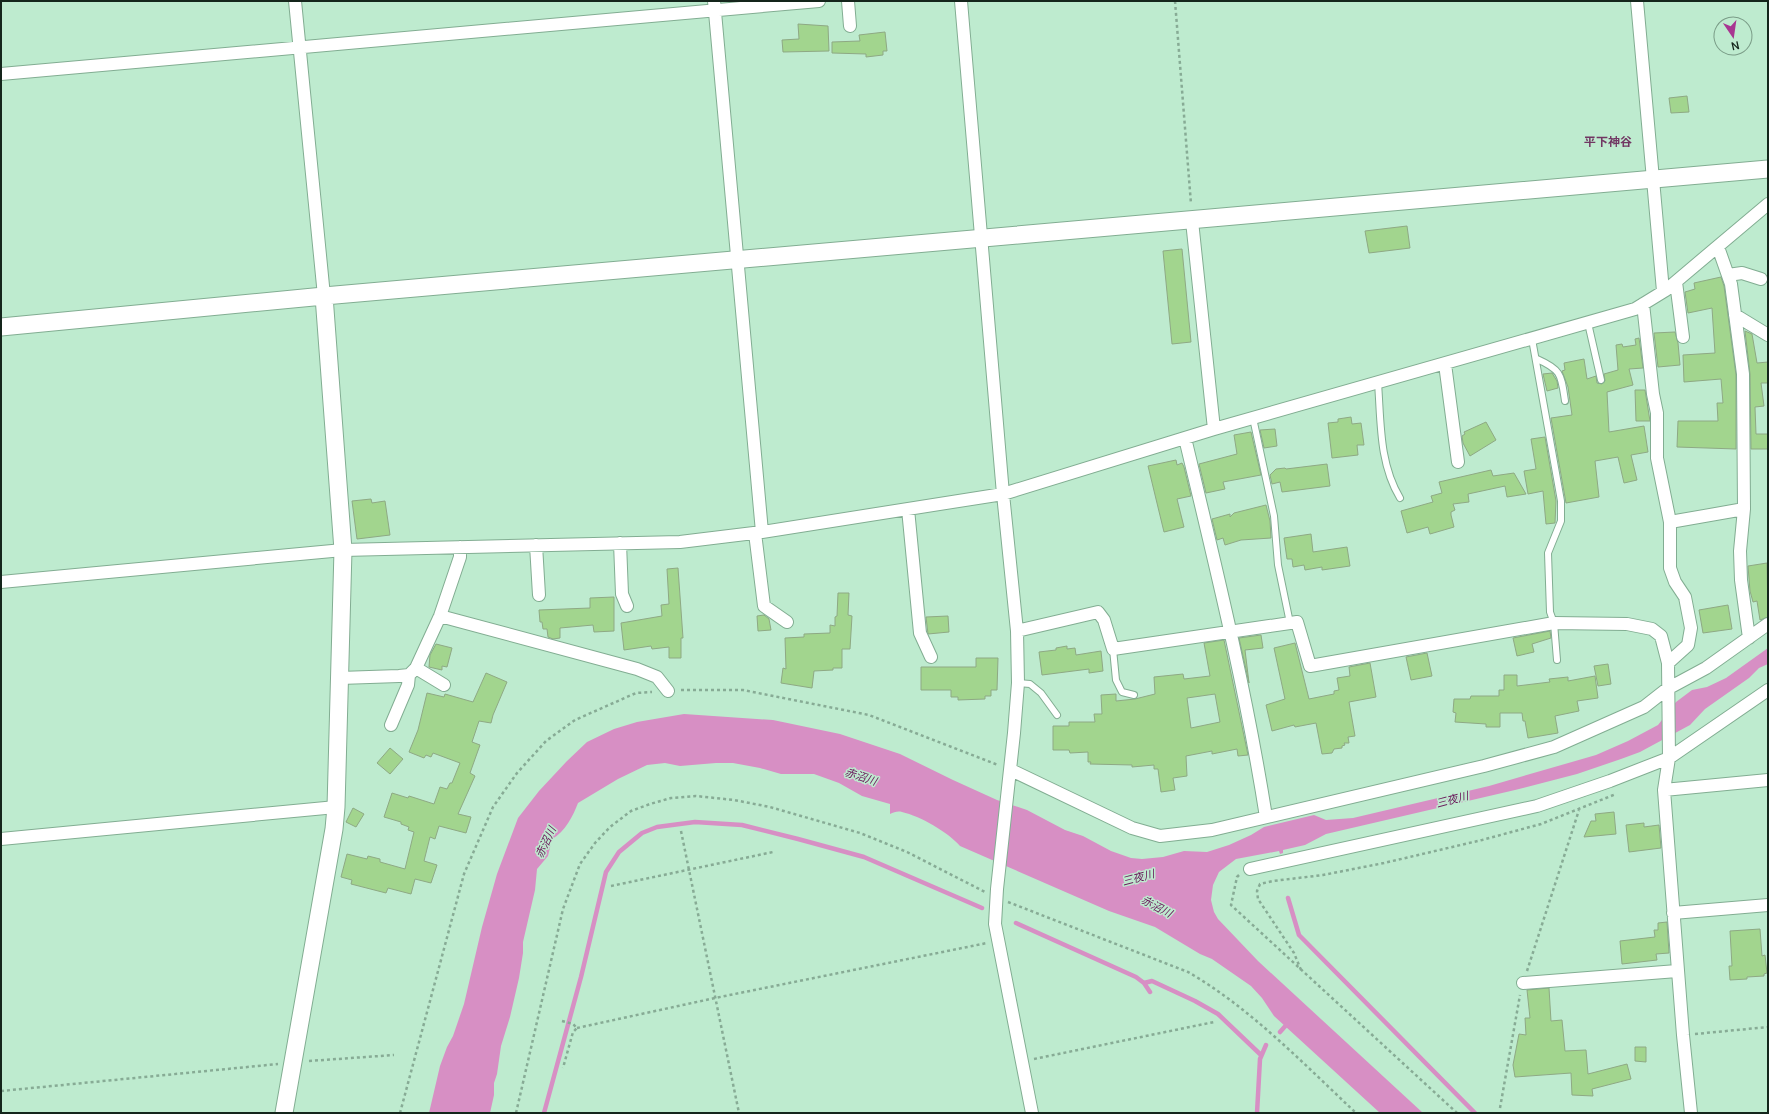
<svg xmlns="http://www.w3.org/2000/svg" width="1769" height="1114" font-family="Manrope,'Noto Sans JP',sans-serif">
  <style>
    .water { fill: #d78fc4 }
    .lines { fill: none; stroke-linecap: round; stroke-linejoin: round }
    .stream { stroke: #d78fc4; stroke-width: 4.5 }
    .building { fill: #a2d58e; stroke: #8ea984; fill-rule: evenodd }
    .lane-casing { stroke: #82ad92; stroke-width: 8 }
    .street-casing { stroke: #82ad92; stroke-width: 14 }
    .secondary-casing { stroke: #82ad92; stroke-width: 19 }
    .path { stroke: #87ab95; stroke-width: 2.5; stroke-dasharray: 3 3; stroke-linecap: butt }
    .lane { stroke: #fff; stroke-width: 6 }
    .street { stroke: #fff; stroke-width: 12 }
    .secondary { stroke: #fff; stroke-width: 17 }
    .labels { text-anchor: middle; dominant-baseline: central; stroke-width: 3; stroke-linejoin: round; paint-order: stroke }
    .water-label { font-size: 11px; font-style: italic; fill: #681358; stroke: #beebcf }
    .quarter-label { font-size: 12px; font-weight: bold; fill: #713763; stroke: #beebcf }
  </style>
  <rect width="100%" height="100%" fill="#beebcf"/>
  <path class="water" d="M 1768,648 L 1768,664 L 1759,668 L 1749,678 L 1705,709 L 1690,725 L 1640,752 L 1621,759 L 1577,774 L 1515,790 L 1326,834 L 1305,845 L 1283,850 L 1283,853 L 1280,854 L 1279,851 L 1236,859 L 1219,872 L 1213,885 L 1211,900 L 1214,912 L 1218,919 L 1258,961 L 1423,1113 L 1380,1113 L 1274,1016 L 1262,998 L 1251,986 L 1212,959 L 1200,954 L 1155,927 L 1109,911 L 960,846 C 948,832 920,816 902,812 C 898,811 894,812 890,814 L 890,804 L 862,796 L 839,783 L 814,774 L 781,774 L 760,768 L 733,763 L 716,763 L 680,766 L 665,763 L 647,765 L 618,779 L 578,803 C 573,816 565,832 552,839 L 548,856 L 537,869 L 535,890 L 523,942 L 523,953 L 519,978 L 510,1017 L 501,1046 L 497,1074 L 494,1083 L 494,1095 L 490,1113 L 429,1113 L 440,1066 L 447,1047 L 453,1036 L 464,1004 L 482,927 L 497,874 L 518,818 L 539,791 L 567,761 L 587,742 L 614,729 L 637,722 L 684,714 L 773,720 L 840,734 L 900,754 L 953,780 L 997,800 L 1027,810 L 1065,830 L 1083,836 L 1111,851 L 1131,858 L 1142,859 L 1163,857 L 1184,851 L 1207,852 L 1229,845 L 1251,835 L 1264,827 L 1314,815 L 1326,820 L 1353,818 L 1489,786 L 1596,755 L 1628,741 L 1658,725 L 1676,702 L 1692,690 L 1707,687 L 1726,678 Z"/>
  <g class="lines">
    <path class="stream" d="M 1288,898 L 1299,935 L 1475,1113
      M 1016,923 L 1136,977 L 1144,983 L 1150,992
      M 1144,983 L 1152,981 L 1195,1001 L 1218,1014 L 1261,1055
      M 1280,1032 L 1288,1023
      M 544,1113 L 581,977 L 606,872 L 619,852 L 642,833 L 657,827 L 695,822 L 742,825 L 798,839 L 864,857 L 982,908
      M 1257,1113 L 1260,1059 L 1266,1045"/>
  </g>
  <path class="building" d="M 798,24 L 828,26 L 829,51 L 783,52 L 782,40 L 799,39 Z
    M 885,32 L 887,51 L 883,51 L 883,55 L 866,57 L 866,54 L 832,53 L 832,42 L 860,41 L 859,35 Z
    M 1687,96 L 1689,112 L 1671,113 L 1669,98 Z
    M 1407,226 L 1410,248 L 1369,253 L 1365,231 Z
    M 1182,249 L 1191,342 L 1172,344 L 1163,251 Z
    M 1721,277 L 1724,286 L 1736,375 L 1736,449 L 1677,447 L 1678,421 L 1718,421 L 1717,403 L 1723,403 L 1721,379 L 1684,382 L 1683,355 L 1715,353 L 1712,308 L 1688,313 L 1685,292 L 1695,289 L 1694,283 Z
    M 1745,331 L 1752,334 L 1757,363 L 1768,362 L 1768,383 L 1761,383 L 1764,406 L 1755,407 L 1756,434 L 1768,434 L 1768,449 L 1751,449 L 1750,374 Z
    M 1675,332 L 1678,343 L 1680,365 L 1658,367 L 1654,333 Z
    M 1639,338 L 1643,368 L 1629,369 L 1633,385 L 1607,392 L 1609,432 L 1644,426 L 1648,452 L 1631,455 L 1637,480 L 1624,483 L 1618,457 L 1595,461 L 1599,497 L 1566,503 L 1551,418 L 1572,415 L 1568,387 L 1562,371 L 1565,370 L 1564,363 L 1584,359 L 1587,379 L 1596,376 L 1597,383 L 1602,384 L 1605,381 L 1604,374 L 1618,370 L 1616,345 L 1622,344 L 1623,347 L 1636,345 L 1635,339 Z
    M 1552,373 L 1557,381 L 1558,388 L 1547,391 L 1543,374 Z
    M 1635,390 L 1645,390 L 1650,421 L 1636,421 Z
    M 1351,417 L 1352,424 L 1361,423 L 1364,445 L 1357,445 L 1358,455 L 1332,458 L 1328,423 L 1338,422 L 1338,419 Z
    M 1486,422 L 1496,440 L 1470,456 L 1463,443 L 1462,436 L 1465,434 L 1464,432 Z
    M 1275,429 L 1277,446 L 1264,448 L 1260,430 Z
    M 1251,432 L 1261,475 L 1223,482 L 1225,489 L 1206,493 L 1199,464 L 1237,454 L 1234,435 Z
    M 1545,437 L 1556,501 L 1555,523 L 1546,524 L 1543,491 L 1528,494 L 1524,471 L 1536,469 L 1531,439 Z
    M 1176,460 L 1177,465 L 1182,463 L 1184,467 L 1191,496 L 1177,499 L 1184,527 L 1164,532 L 1148,466 Z
    M 1327,464 L 1330,486 L 1282,492 L 1280,482 L 1272,484 L 1270,475 L 1276,469 L 1285,468 L 1286,469 Z
    M 1491,470 L 1493,476 L 1514,473 L 1526,494 L 1507,497 L 1505,486 L 1468,494 L 1469,502 L 1453,504 L 1455,510 L 1451,512 L 1451,515 L 1454,527 L 1430,534 L 1428,527 L 1407,533 L 1401,511 L 1433,502 L 1431,496 L 1442,493 L 1439,482 Z
    M 371,499 L 372,503 L 385,501 L 390,535 L 357,539 L 352,501 Z
    M 1266,505 L 1270,521 L 1271,538 L 1241,540 L 1225,545 L 1223,538 L 1217,540 L 1212,519 L 1230,514 L 1230,517 L 1234,513 Z
    M 1311,534 L 1313,552 L 1347,547 L 1350,566 L 1322,570 L 1322,567 L 1305,570 L 1304,565 L 1293,567 L 1292,559 L 1287,559 L 1284,538 Z
    M 1767,563 L 1768,617 L 1760,620 L 1757,601 L 1753,602 L 1750,591 L 1748,566 Z
    M 678,568 L 683,638 L 681,638 L 681,658 L 669,658 L 669,647 L 652,649 L 651,646 L 624,650 L 621,623 L 662,616 L 661,605 L 669,604 L 667,569 Z
    M 838,593 L 849,593 L 848,615 L 852,616 L 850,649 L 842,649 L 842,668 L 833,668 L 833,670 L 814,671 L 812,688 L 781,683 L 783,668 L 786,669 L 785,638 L 804,637 L 804,634 L 830,633 L 830,625 L 835,626 L 835,617 L 837,616 Z
    M 614,597 L 614,631 L 594,632 L 593,625 L 560,628 L 560,638 L 553,639 L 548,637 L 547,629 L 543,629 L 542,622 L 540,622 L 539,610 L 590,608 L 590,598 Z
    M 1728,605 L 1732,629 L 1703,633 L 1699,610 Z
    M 764,615 L 769,619 L 771,630 L 758,631 L 757,616 Z
    M 948,616 L 949,632 L 928,634 L 926,617 Z
    M 1550,631 L 1551,638 L 1532,644 L 1534,652 L 1517,656 L 1513,638 Z
    M 1261,635 L 1263,648 L 1245,650 L 1249,683 L 1239,638 Z
    M 1224,640 L 1248,755 L 1238,756 L 1237,749 L 1212,754 L 1212,751 L 1186,756 L 1187,776 L 1173,778 L 1175,790 L 1161,792 L 1158,769 L 1154,769 L 1154,765 L 1132,767 L 1132,765 L 1090,764 L 1091,762 L 1088,762 L 1088,752 L 1070,753 L 1069,750 L 1053,750 L 1053,726 L 1069,726 L 1069,722 L 1095,722 L 1094,714 L 1102,714 L 1101,695 L 1116,694 L 1116,701 L 1135,699 L 1155,694 L 1154,677 L 1183,674 L 1184,679 L 1210,676 L 1204,643 ZM 1215,694 L 1220,722 L 1191,728 L 1187,698 Z
    M 1295,643 L 1309,699 L 1334,694 L 1334,691 L 1339,690 L 1337,678 L 1350,676 L 1349,667 L 1370,663 L 1376,697 L 1349,702 L 1355,736 L 1348,737 L 1349,743 L 1344,743 L 1345,745 L 1342,746 L 1342,748 L 1334,749 L 1332,753 L 1322,754 L 1316,723 L 1295,727 L 1294,725 L 1272,731 L 1266,705 L 1285,699 L 1274,648 Z
    M 436,644 L 452,648 L 447,667 L 442,666 L 442,670 L 429,667 L 430,655 Z
    M 1067,646 L 1067,649 L 1075,648 L 1076,655 L 1101,651 L 1103,671 L 1089,673 L 1089,669 L 1042,675 L 1039,652 L 1056,650 L 1056,648 Z
    M 1427,653 L 1432,676 L 1411,680 L 1406,657 Z
    M 976,658 L 998,658 L 997,690 L 991,690 L 991,696 L 985,696 L 985,699 L 958,700 L 958,697 L 951,697 L 951,690 L 921,690 L 921,667 L 976,667 Z
    M 1608,664 L 1611,684 L 1598,686 L 1594,666 Z
    M 486,673 L 507,682 L 493,715 L 491,723 L 479,721 L 472,742 L 480,745 L 470,773 L 475,776 L 458,814 L 471,817 L 466,833 L 439,826 L 435,839 L 430,837 L 424,861 L 437,865 L 431,883 L 415,879 L 411,894 L 388,888 L 386,893 L 351,884 L 352,880 L 341,877 L 347,854 L 367,859 L 368,856 L 380,859 L 380,862 L 405,869 L 414,832 L 408,830 L 409,827 L 401,824 L 401,822 L 384,817 L 392,793 L 408,798 L 409,796 L 434,804 L 440,787 L 447,789 L 450,783 L 452,783 L 460,763 L 433,753 L 431,757 L 426,755 L 424,758 L 409,752 L 418,730 L 427,693 L 444,697 L 445,694 L 473,702 Z
    M 1504,675 L 1517,675 L 1517,686 L 1550,682 L 1549,679 L 1568,677 L 1568,681 L 1595,676 L 1598,698 L 1577,701 L 1579,711 L 1555,716 L 1558,733 L 1528,738 L 1525,721 L 1523,721 L 1522,713 L 1500,713 L 1500,727 L 1486,727 L 1486,724 L 1455,722 L 1456,713 L 1453,712 L 1454,699 L 1470,699 L 1471,696 L 1499,696 L 1499,690 L 1504,690 Z
    M 390,748 L 403,759 L 390,774 L 377,763 Z
    M 353,808 L 364,814 L 356,827 L 346,822 Z
    M 1614,812 L 1616,834 L 1584,837 L 1591,821 L 1596,821 L 1595,814 Z
    M 1644,823 L 1644,827 L 1659,825 L 1661,848 L 1629,852 L 1626,825 Z
    M 1667,922 L 1669,953 L 1656,954 L 1657,960 L 1622,964 L 1620,941 L 1655,937 L 1654,930 L 1658,930 L 1658,923 Z
    M 1760,929 L 1762,956 L 1765,955 L 1767,973 L 1764,974 L 1764,976 L 1747,977 L 1747,979 L 1730,980 L 1729,966 L 1732,966 L 1730,931 Z
    M 1549,988 L 1551,1021 L 1562,1020 L 1565,1051 L 1586,1050 L 1588,1074 L 1627,1064 L 1631,1079 L 1592,1089 L 1593,1096 L 1572,1095 L 1571,1073 L 1515,1077 L 1513,1065 L 1519,1034 L 1526,1035 L 1525,1018 L 1530,1018 L 1527,990 Z
    M 1635,1047 L 1646,1047 L 1646,1062 L 1635,1061 Z"/>
  <g class="lines">
    <g class="lane-casing">
      <path id="lane" d="M 1588,323 L 1601,380
        M 1532,339 L 1561,501 L 1561,521 L 1548,553 L 1550,612 L 1554,623 L 1557,660
        M 1537,359 C 1562,370 1561,375 1565,401
        M 1378,383 C 1381,422 1379,463 1400,498
        M 1253,418 L 1274,516 L 1278,565 L 1290,623
        M 1113,649 L 1116,680 L 1122,692 L 1134,695
        M 1018,683 L 1030,684 L 1041,693 L 1057,715"/>
    </g>
    <g class="street-casing">
      <path id="street" d="M 295,1 L 324,296
        M 714,1 L 762,532
        M 848,1 L 850,26
        M 961,1 L 1003,494 L 1017,631 L 1018,683 L 1014,733 L 997,889 L 995,924 L 1032,1113
        M 1637,1 L 1663,291
        M 1,74 L 819,1
        M 1192,221 L 1214,429
        M 1718,247 L 1731,284 L 1743,374 L 1744,509 L 1740,551 L 1741,580 L 1749,638
        M 1728,275 L 1742,273 L 1761,279
        M 1676,282 L 1683,337
        M 1643,304 L 1653,394 L 1657,413 L 1657,458 L 1670,522 L 1670,568 L 1675,582 L 1685,597 L 1691,628 L 1688,645 L 1668,663
        M 1735,315 L 1768,335
        M 1445,364 L 1458,462
        M 1185,438 C 1215,564 1246,689 1266,817
        M 908,509 L 920,633 L 931,657
        M 1670,522 L 1744,509
        M 755,533 L 764,606 L 787,622
        M 620,543 L 622,594 L 627,606
        M 536,545 L 539,595
        M 1,582 L 343,550 L 680,542 L 762,532 L 1003,494 L 1214,429 L 1635,309 L 1666,290 L 1768,204
        M 440,616 L 637,669 L 657,677 L 668,691
        M 1017,631 L 1098,612 L 1104,620 L 1113,649 L 1297,622 L 1310,666 L 1554,623 L 1627,624 L 1652,629 L 1661,636 L 1668,663 L 1669,758 L 1664,790 L 1683,1035 L 1691,1113
        M 416,668 L 444,685
        M 340,678 L 399,676 L 409,675 L 416,668 L 440,616 L 460,557 L 460,547
        M 391,725 L 408,685 L 409,675
        M 1011,770 L 1132,828 L 1160,836 L 1212,830 L 1484,766 L 1554,747 L 1644,707 L 1667,689 L 1706,668 L 1768,624
        M 1664,790 L 1768,780
        M 1,839 L 336,807
        M 1250,869 L 1537,806 L 1610,781 L 1669,758 L 1768,690
        M 1673,913 L 1768,905
        M 1523,983 L 1677,971"/>
    </g>
    <g class="secondary-casing">
      <path id="secondary" d="M 1,327 L 324,296 L 1768,169
        M 284,1113 L 334,829 L 336,807 L 343,550 L 324,296"/>
    </g>
    <path class="path" d="M 1175,1 L 1191,204
      M 681,690 L 743,690 L 869,715 L 998,765
      M 681,831 L 739,1113
      M 1239,875 L 1237,877 L 1231,905 L 1457,1113
      M 611,886 L 773,852
      M 1008,902 L 1188,972 C 1249,1007 1305,1065 1356,1113
      M 1301,970 L 1294,953 L 1258,899 L 1257,891 L 1260,884 L 1273,881 L 1323,875 L 1384,863 L 1482,840 L 1541,824 L 1616,794
      M 1527,971 L 1579,810
      M 562,1021 L 573,1024 L 577,1028 L 573,1032 L 563,1068
      M 577,1028 L 715,998 L 987,943
      M 1695,1034 L 1768,1027
      M 1034,1059 L 1214,1022
      M 309,1061 L 394,1055
      M 1,1091 L 278,1064
      M 1500,1108 L 1520,995
      M 400,1113 L 464,874 L 493,807 L 517,773 L 546,741 L 575,720 L 636,693 L 652,692
      M 516,1113 L 563,909 L 580,864 L 595,843 L 610,827 L 631,811 L 650,804 L 671,798 L 696,796 L 734,800 L 770,807 L 860,833 L 907,852 L 985,892"/>
    <use href="#lane" class="lane"/>
    <use href="#street" class="street"/>
    <use href="#secondary" class="secondary"/>
  </g>
  <g class="labels">
    <g class="water-label">
      <text transform="translate(861 776) rotate(18)">赤沼川</text>
      <text transform="translate(1452 799) rotate(-15)">三夜川</text>
      <text transform="translate(545 842) rotate(-65)">赤沼川</text>
      <text transform="translate(1138 877) rotate(-15)">三夜川</text>
      <text transform="translate(1157 906) rotate(28)">赤沼川</text>
    </g>
    <g class="quarter-label">
      <text x="1608" y="141">平下神谷</text>
    </g>
  </g>
  <rect width="1769" height="1114" fill="none" stroke="#14251b" stroke-width="4"/>
  <g transform="translate(1733 36) rotate(167)"><circle r="19" fill="#beebcf" stroke="#7a9c87"/>
  <path d="M0-3L7 15L0 10L-7 15Z" fill="#a83691"/>
  <text y="-6" font-size="11" font-weight="bold" text-anchor="middle" fill="#14251b">N</text>
  </g>
</svg>
